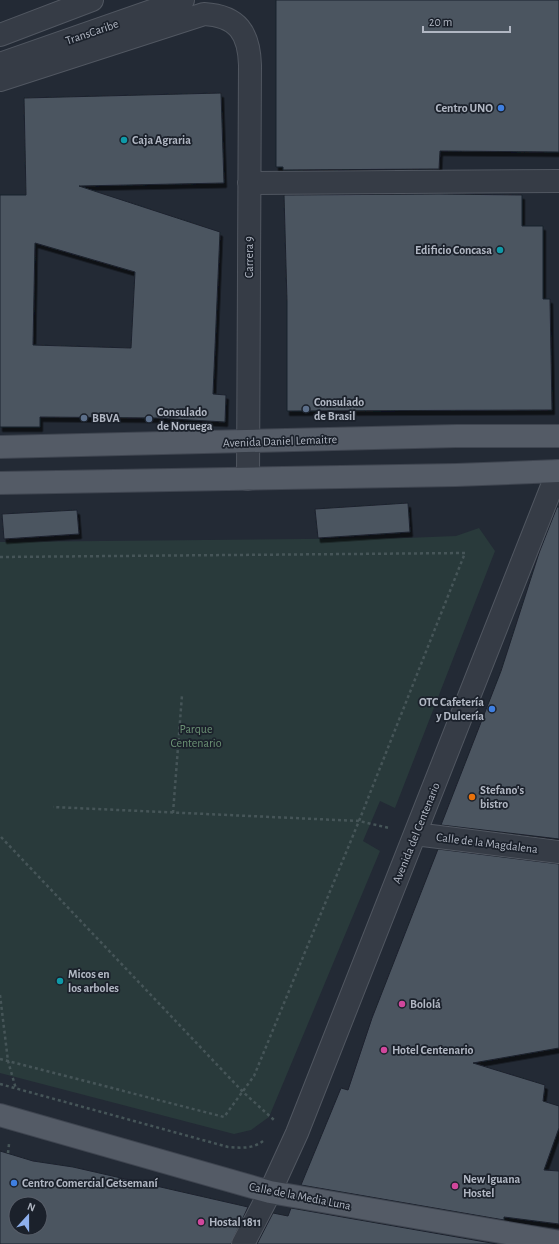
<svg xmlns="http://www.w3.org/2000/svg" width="559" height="1244" font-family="'Alegreya Sans',sans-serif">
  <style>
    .green { fill: #293a3b }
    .building { fill: #4b5461; stroke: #1d232d; fill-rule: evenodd; filter: url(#shadow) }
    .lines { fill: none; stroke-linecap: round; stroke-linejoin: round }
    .minor-casing { stroke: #515761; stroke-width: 24 }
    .major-casing { stroke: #3f4550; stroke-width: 24 }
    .path { stroke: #465558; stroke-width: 2.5; stroke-dasharray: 3 3; stroke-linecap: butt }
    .minor { stroke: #363c46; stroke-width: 22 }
    .major { stroke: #545b66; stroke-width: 22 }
    .shop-dot { fill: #3f7fe0; stroke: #1b212b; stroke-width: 1.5 }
    .culture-dot { fill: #0f9aa8; stroke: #1b212b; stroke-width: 1.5 }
    .service-dot { fill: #5c6f8a; stroke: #1b212b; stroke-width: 1.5 }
    .food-dot { fill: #e8710a; stroke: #1b212b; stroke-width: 1.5 }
    .hotel-dot { fill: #d1479c; stroke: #1b212b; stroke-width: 1.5 }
    .labels { text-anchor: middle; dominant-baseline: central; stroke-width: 3.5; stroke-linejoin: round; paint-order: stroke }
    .street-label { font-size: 12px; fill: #b1b7c3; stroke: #1b212b }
    .poi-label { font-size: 12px; font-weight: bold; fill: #b1b7c3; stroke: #1b212b; text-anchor: start }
    .park-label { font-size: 12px; fill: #6b9174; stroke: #1b212b }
  </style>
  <defs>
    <filter id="shadow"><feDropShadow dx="2.5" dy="4.5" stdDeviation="0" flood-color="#0009"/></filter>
  </defs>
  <rect width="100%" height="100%" fill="#232a35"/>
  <path class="green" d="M 479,528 L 495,551 L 395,808 L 380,801 L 363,841 L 380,851 L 269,1117 L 251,1130 L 234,1134 L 0,1073 L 0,542 L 406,538 L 456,536 Z"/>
  <path class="building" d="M 276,0 L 559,0 L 559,152 L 440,151 L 439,169 L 283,170 L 283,167 L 276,167 Z
    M 221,93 L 224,183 L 79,186 L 220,232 L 213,394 L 226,395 L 225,422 L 156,418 L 40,417 L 40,427 L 0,427 L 0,195 L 26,195 L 24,98 ZM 35,243 L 135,272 L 131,348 L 33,345 Z
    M 439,194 L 522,195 L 522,226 L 543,226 L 543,299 L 550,299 L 552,410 L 287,411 L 287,301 L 284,195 Z
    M 408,503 L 410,532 L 318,538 L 315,509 Z
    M 557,507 L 559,507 L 559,839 L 441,825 L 501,671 L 539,553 Z
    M 77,510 L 79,534 L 4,539 L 2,514 Z
    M 438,849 L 559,864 L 559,1048 L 473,1063 L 545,1085 L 543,1101 L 559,1106 L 559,1128 L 544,1170 L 559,1171 L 559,1224 L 504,1217 L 504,1220 L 301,1185 L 341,1088 L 348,1090 L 372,1018 Z
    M 0,1151 L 33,1161 L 73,1167 L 248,1207 L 231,1244 L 0,1244 ZM 16,1204 L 40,1204 L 40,1228 L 16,1228 Z
    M 291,1208 L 497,1244 L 257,1244 L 273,1213 L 288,1216 Z"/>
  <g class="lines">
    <g class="minor-casing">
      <path id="minor" d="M 0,35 L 92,0
        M 0,64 L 183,0
        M 0,80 L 204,14 C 238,16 249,33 250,65 L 248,479
        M 249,183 L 559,181
        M 415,834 L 559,852
        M 243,1244 L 270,1192 L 297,1133 L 558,471"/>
    </g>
    <g class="major-casing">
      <path id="major" d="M 0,447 L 456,436 L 559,436
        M 0,483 L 456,475 L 559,471
        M 0,1115 L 270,1192 L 559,1242"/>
    </g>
    <path class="path" d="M 0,557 L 465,553 L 359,821 L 389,828
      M 173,813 L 182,695
      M 1,837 L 243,1092 L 274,1120
      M 0,995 L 8,1061 L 16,1089
      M 0,1059 L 224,1117 L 254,1076 L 359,821 L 53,807
      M 0,1084 L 228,1147 C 241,1148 253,1149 263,1141
      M 8,1153 L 9,1144"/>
    <use href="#minor" class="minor"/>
    <use href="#major" class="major"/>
  </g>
  <g class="shop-dot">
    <circle cx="501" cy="108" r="4"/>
    <circle cx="492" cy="709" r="4"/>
    <circle cx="14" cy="1183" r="4"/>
  </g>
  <g class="culture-dot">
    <circle cx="124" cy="140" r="4"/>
    <circle cx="500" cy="250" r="4"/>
    <circle cx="60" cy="981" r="4"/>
  </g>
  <g class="service-dot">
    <circle cx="306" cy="409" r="4"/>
    <circle cx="84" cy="418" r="4"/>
    <circle cx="149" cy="419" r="4"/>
  </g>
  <circle class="food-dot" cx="472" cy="797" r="4"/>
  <g class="hotel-dot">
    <circle cx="402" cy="1004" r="4"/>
    <circle cx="384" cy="1050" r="4"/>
    <circle cx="455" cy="1186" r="4"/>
    <circle cx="201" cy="1222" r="4"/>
  </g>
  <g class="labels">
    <g class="street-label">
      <text transform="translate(92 32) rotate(-19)">TransCaribe</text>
      <text transform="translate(249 257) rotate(-90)">Carrera 9</text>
      <text transform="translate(280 441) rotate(-2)">Avenida Daniel Lemaitre</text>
      <text transform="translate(416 833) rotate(-68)">Avenida del Centenario</text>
      <text transform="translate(487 843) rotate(7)">Calle de la Magdalena</text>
      <text transform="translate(300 1196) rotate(11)">Calle de la Media Luna</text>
    </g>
    <g class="poi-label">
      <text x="493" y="108" text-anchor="end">Centro UNO</text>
      <text x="132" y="140">Caja Agraria</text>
      <text x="492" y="250" text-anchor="end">Edificio Concasa</text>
      <text x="314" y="402">Consulado<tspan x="314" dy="14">de Brasil</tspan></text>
      <text x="157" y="412">Consulado<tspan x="157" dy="14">de Noruega</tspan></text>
      <text x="92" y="418">BBVA</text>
      <text x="484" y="702" text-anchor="end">OTC Cafetería<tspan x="484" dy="14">y Dulcería</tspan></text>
      <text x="480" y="790">Stefano's<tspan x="480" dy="14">bistro</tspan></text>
      <text x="68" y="974">Micos en<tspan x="68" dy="14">los arboles</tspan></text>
      <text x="410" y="1004">Bololá</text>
      <text x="392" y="1050">Hotel Centenario</text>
      <text x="463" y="1179">New Iguana<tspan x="463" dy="14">Hostel</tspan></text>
      <text x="22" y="1183">Centro Comercial Getsemaní</text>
      <text x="209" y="1222">Hostal 1811</text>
    </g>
    <g class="park-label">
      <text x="196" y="729">Parque<tspan x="196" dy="14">Centenario</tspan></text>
    </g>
  </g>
  <g transform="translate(28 1216) rotate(21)"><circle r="19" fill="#1b212b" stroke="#575d68"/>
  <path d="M0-3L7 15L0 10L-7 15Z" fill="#8dafec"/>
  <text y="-6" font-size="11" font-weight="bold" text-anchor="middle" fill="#b1b7c3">N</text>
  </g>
  <path d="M423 26v6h87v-6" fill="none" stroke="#b1b7c3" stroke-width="2"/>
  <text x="429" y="26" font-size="12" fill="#b1b7c3" stroke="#1b212b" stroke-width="3" paint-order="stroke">20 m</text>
</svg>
